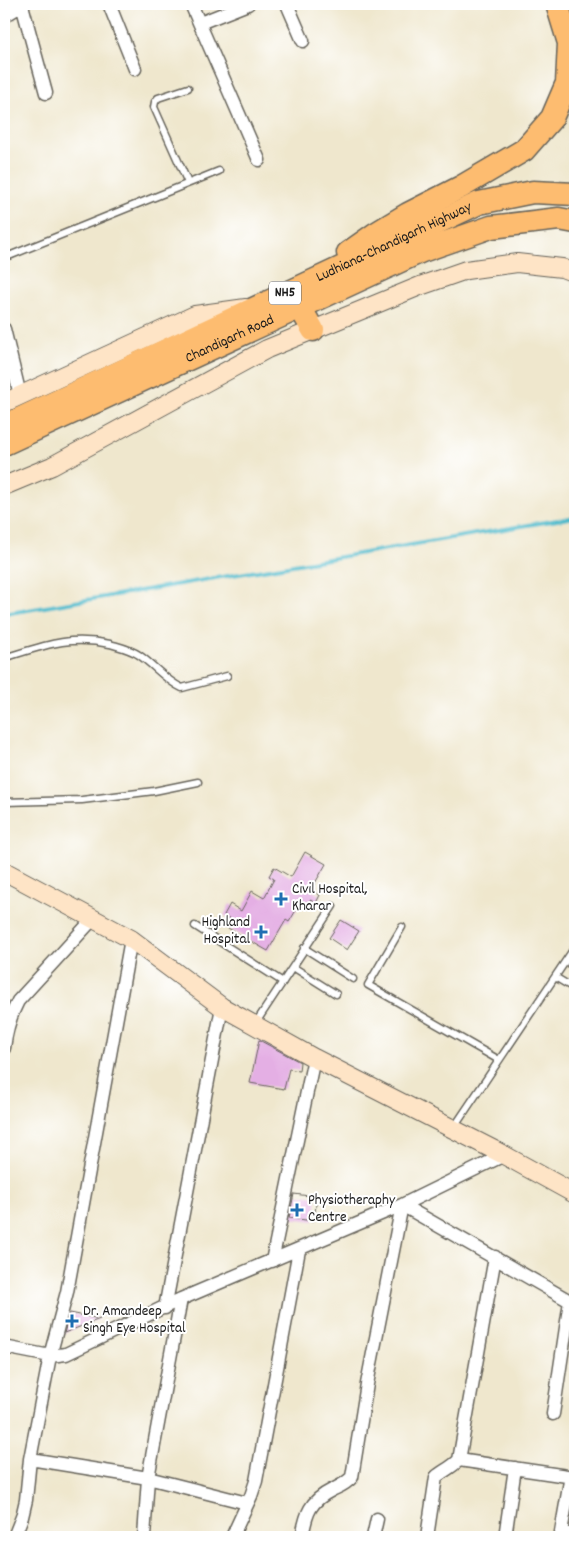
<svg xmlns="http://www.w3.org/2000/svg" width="579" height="1541" font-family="Dekko,sans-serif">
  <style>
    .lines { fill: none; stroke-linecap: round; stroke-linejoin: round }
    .stream { stroke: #50bbcc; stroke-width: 4 }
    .building { fill: #e4afe4 }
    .lane-casing { stroke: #66635a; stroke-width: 9 }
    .street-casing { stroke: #66635a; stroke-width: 15 }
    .secondary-casing { stroke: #66635a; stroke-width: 20 }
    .highway-casing { stroke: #66635a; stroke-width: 25 }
    .lane { stroke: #fff; stroke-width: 6 }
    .street { stroke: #fff; stroke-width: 12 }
    .secondary { stroke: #fee4c6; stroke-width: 18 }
    .highway { stroke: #fdbc70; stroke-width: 22 }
    .poi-dot { fill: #1f6fb2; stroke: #fff; stroke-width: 2 }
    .labels { text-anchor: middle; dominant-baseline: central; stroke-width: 4; stroke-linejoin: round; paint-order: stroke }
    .shield { fill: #fff; stroke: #606060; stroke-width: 1 }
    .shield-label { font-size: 14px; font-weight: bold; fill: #1c1c1c }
    .street-label { font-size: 15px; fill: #1c1c1c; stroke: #fff }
    .poi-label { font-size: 15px; fill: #1c1c1c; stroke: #fff; text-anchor: start }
  </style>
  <rect width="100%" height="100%" fill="#fff"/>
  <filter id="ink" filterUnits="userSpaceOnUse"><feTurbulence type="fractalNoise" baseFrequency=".02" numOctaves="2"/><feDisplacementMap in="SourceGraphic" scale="10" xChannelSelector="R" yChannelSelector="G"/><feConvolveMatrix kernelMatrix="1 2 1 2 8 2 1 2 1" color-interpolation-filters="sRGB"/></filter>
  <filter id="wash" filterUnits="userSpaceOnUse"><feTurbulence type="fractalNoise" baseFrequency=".0096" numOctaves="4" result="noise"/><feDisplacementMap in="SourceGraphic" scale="20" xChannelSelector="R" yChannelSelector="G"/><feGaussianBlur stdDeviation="1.12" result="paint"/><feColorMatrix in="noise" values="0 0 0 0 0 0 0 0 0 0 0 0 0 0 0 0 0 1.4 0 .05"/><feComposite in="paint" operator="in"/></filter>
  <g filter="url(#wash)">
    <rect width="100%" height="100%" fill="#efe7cd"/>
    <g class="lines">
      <path class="stream" d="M 4,614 L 575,517"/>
    </g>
    <g id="blocks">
      <path class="building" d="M 305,852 L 326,864 L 311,890 L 320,895 L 316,903 L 310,900 L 307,905 L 301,902 L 289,922 L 286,920 L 268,951 L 226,927 L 230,919 L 224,915 L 230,904 L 241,911 L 252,891 L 264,898 L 274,879 L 269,876 L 274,867 L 291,877 Z
        M 341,920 L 359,931 L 347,950 L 329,938 Z
        M 259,1040 L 300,1062 L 299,1071 L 289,1069 L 284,1089 L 250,1083 Z
        M 294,1194 L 317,1197 L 314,1221 L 289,1218 Z
        M 70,1313 L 100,1319 L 64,1333 Z"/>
    </g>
  </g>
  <g filter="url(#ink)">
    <use href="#blocks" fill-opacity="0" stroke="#66635a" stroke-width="1"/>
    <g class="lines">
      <g class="lane-casing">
        <path id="lane" d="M 188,88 L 158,98 L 155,102 L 154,107 L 188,183
          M 4,258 L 219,171
          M 4,658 C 43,646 68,635 110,644 C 120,647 130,649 139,655 C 154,665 165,680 182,688 L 227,676
          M 4,802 L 82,800 L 154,791 L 198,782
          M 195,926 L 283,982
          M 402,927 L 368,985 L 499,1060
          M 304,948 L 353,979
          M 293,967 L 336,994
          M 555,977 L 575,989
          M 255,1024 L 333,906
          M 453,1129 L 575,947"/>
      </g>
      <g class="street-casing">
        <path id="street" d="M 109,4 L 135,69
          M 191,4 L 259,160
          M 287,4 L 303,41
          M 22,5 L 46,93
          M 4,16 L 24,4
          M 200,23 L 248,4
          M 4,329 L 20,395
          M 4,1048 C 6,1031 10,1016 18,1001 L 93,919
          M 495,1257 L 459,1460 L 567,1476 L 569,1478 L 570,1481 L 561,1532 L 575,1535
          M 272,1261 L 314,1058
          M 165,1308 L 222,1007
          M 4,1347 L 50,1356 L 66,1354 L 181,1299 L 402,1205 L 504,1155
          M 553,1414 L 570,1301
          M 30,1459 L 148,1478 L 247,1503
          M 14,1537 L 22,1517 L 26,1500 L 30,1459 L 50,1356 L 67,1292 L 131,939
          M 144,1537 L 148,1478 L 181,1299
          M 232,1537 L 251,1496 L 256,1481 L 299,1250
          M 302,1537 C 306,1513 310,1501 332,1490 C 340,1486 346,1484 352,1477 L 367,1384 L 402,1205 L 575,1304
          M 373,1537 L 377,1519
          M 427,1537 L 436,1477 C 443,1471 451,1468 459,1460
          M 505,1537 L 515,1468"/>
      </g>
      <g class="secondary-casing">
        <path id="secondary" d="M 4,403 L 195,315 L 246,308
          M 4,486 L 52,466 L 267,349 L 420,286 L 466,270 L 517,263 L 562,268 L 575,273
          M 4,871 L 131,939 L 222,1007 L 314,1058 L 504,1155 L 575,1194"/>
      </g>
      <g class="highway-casing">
        <g id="highway">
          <path d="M 348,253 L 375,234 L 408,214 L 461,187 L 524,150 L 552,118 L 567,83 L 569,43 L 557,4"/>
          <path d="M 300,307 L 313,330"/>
          <path id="s1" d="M 4,426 L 479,203 L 533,192 L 575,194"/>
          <path id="s2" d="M 4,444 L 422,251 L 491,227 L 559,219 L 575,222"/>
        </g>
      </g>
      <use href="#lane" class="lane"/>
      <use href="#street" class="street"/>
      <use href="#secondary" class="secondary"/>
      <use href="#highway" class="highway"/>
    </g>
  </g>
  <g class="poi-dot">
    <path d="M278.5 891.5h5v5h5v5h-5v5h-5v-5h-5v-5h5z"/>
    <path d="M258.5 924.5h5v5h5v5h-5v5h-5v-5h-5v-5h5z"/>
    <path d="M294.5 1202.5h5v5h5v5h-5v5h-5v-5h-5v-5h5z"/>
    <path d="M69.5 1313.5h5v5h5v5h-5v5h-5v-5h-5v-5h5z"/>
  </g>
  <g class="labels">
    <rect class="shield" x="269" y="281.5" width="32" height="23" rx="4"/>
    <g class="shield-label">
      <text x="285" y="293">NH5</text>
    </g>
    <g class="street-label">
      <text stroke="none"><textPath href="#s1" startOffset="431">Ludhiana-Chandigarh Highway</textPath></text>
      <text stroke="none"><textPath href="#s2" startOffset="249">Chandigarh Road</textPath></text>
    </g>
    <g class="poi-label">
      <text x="292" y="890">Civil Hospital,<tspan x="292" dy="17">Kharar</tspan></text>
      <text x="250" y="923" text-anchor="end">Highland<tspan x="250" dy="17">Hospital</tspan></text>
      <text x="308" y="1201">Physiotheraphy<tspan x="308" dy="17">Centre</tspan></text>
      <text x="83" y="1312">Dr. Amandeep<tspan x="83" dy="17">Singh Eye Hospital</tspan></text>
    </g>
  </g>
  <rect width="579" height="1541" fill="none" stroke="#fff" stroke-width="20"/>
</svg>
